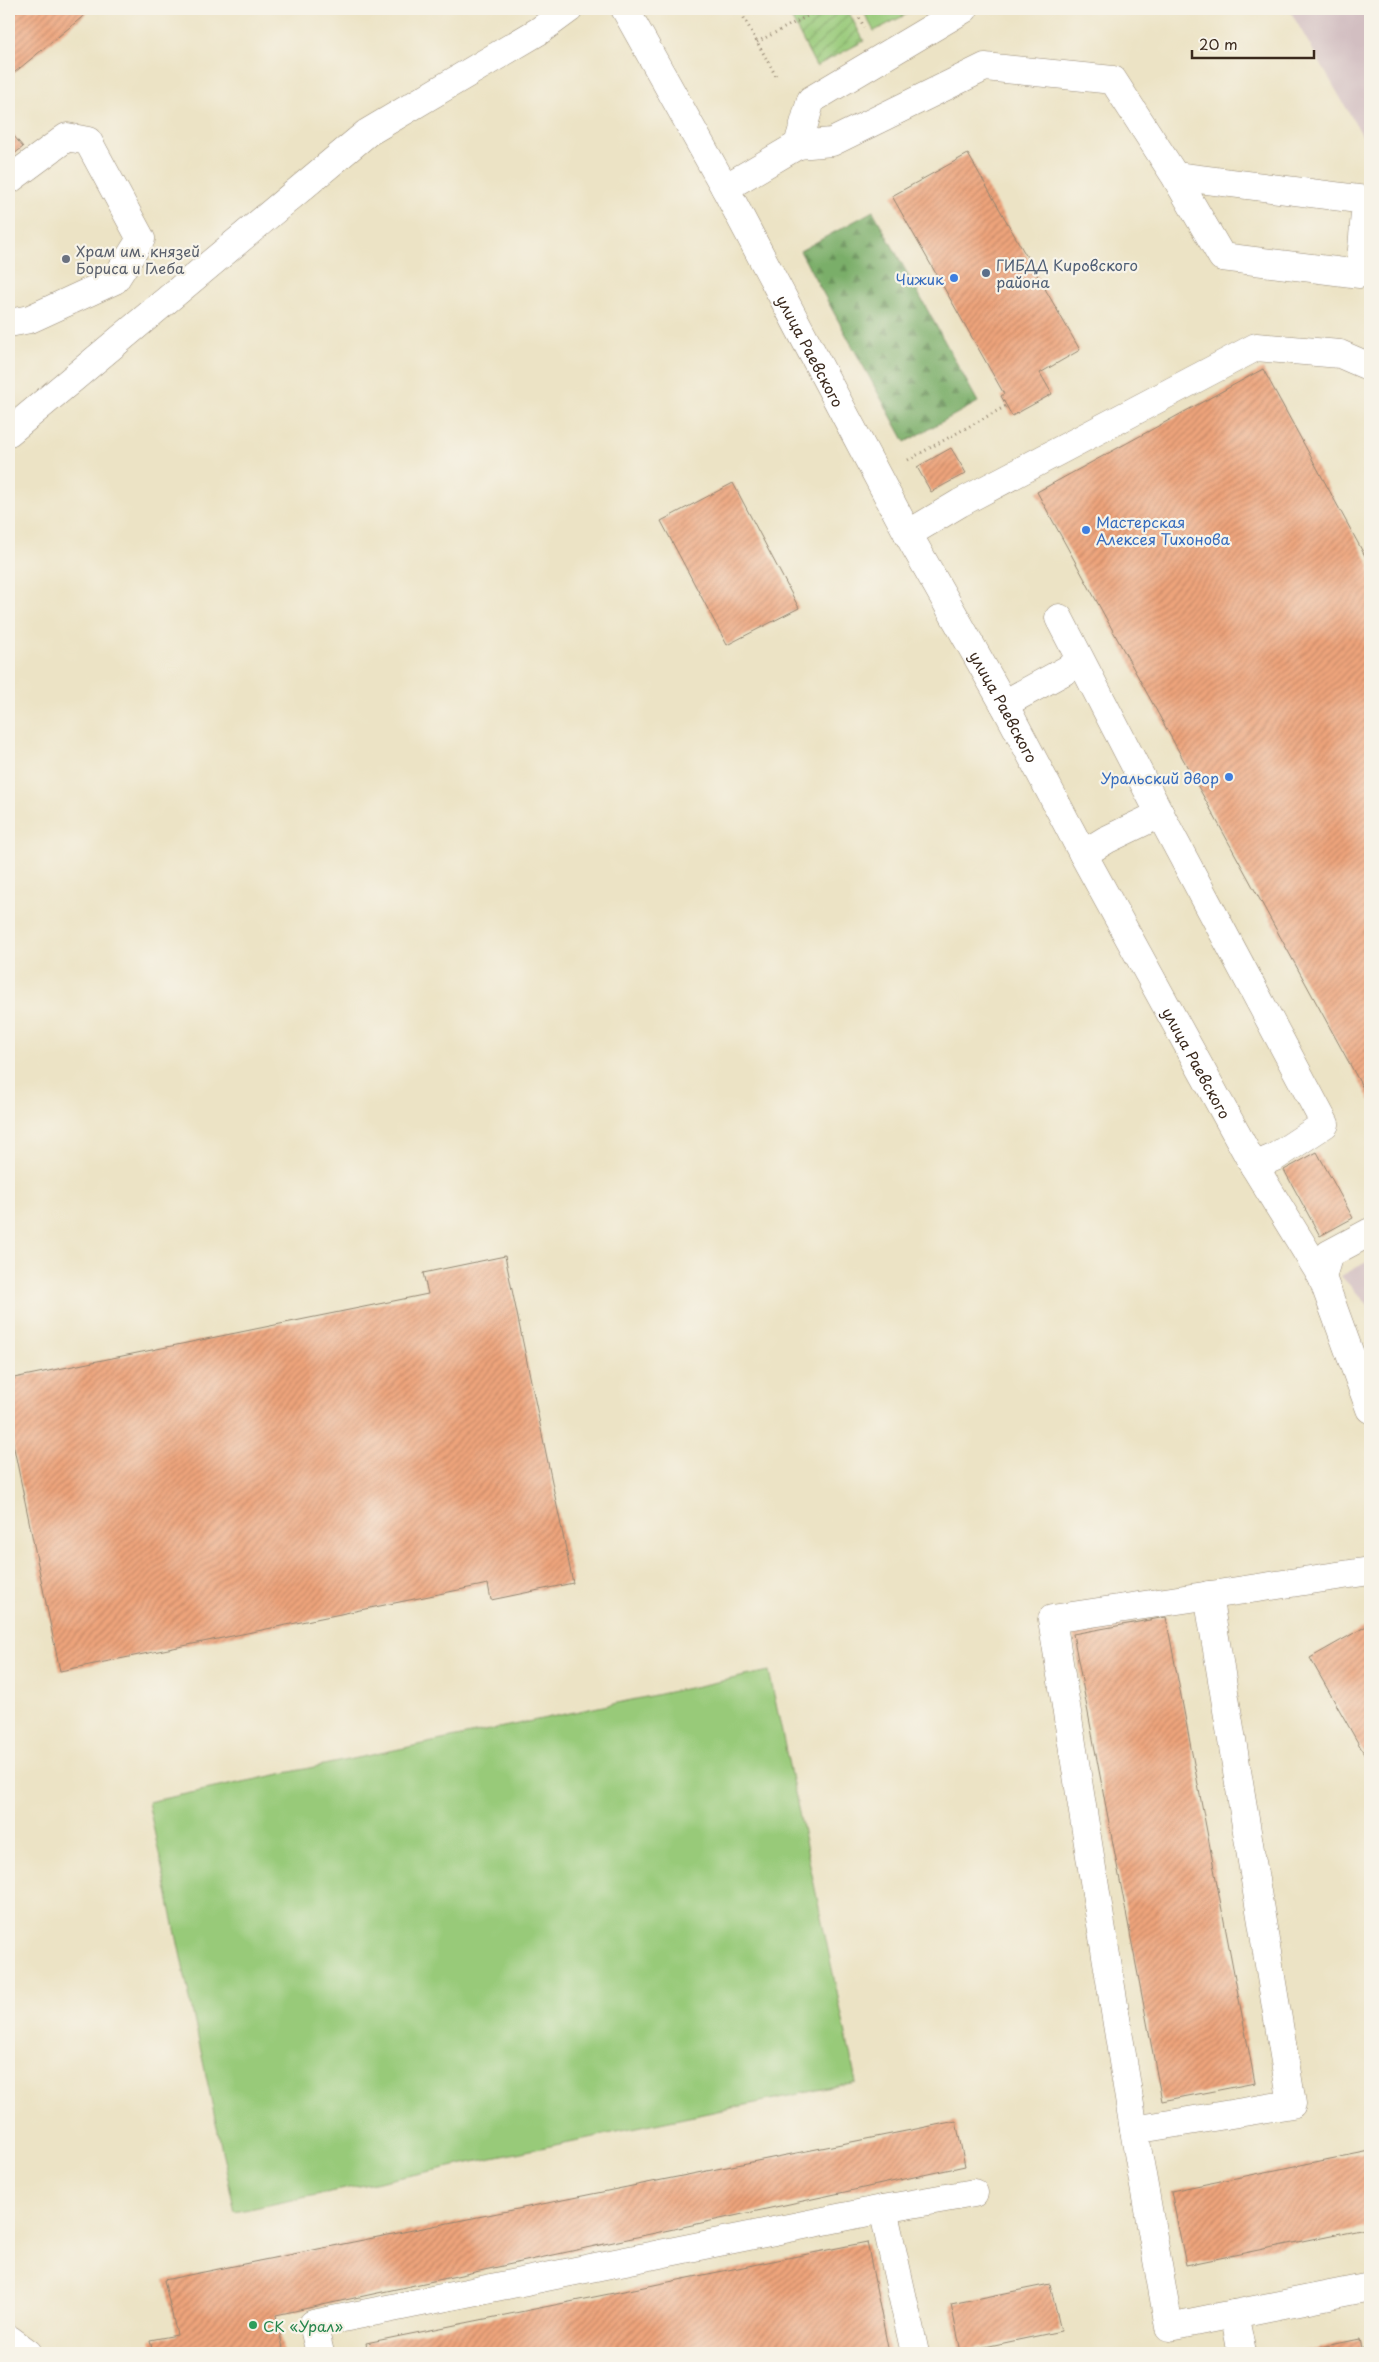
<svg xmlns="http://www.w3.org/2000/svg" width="1379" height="2362" font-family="'Playpen Sans',sans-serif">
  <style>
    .industrial { fill: #d2bec1 }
    .green { fill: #98ca79; stroke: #6a7a4c }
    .forest { fill: url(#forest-firs); stroke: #5a6c44 }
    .garden { fill: url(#garden-furrows); stroke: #6a7a4c }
    .building { fill: url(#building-hatch) }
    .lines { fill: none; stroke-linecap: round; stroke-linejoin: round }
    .minor-casing { stroke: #948672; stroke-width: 29 }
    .path { stroke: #948672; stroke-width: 3; stroke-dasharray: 1 4; stroke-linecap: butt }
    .minor { stroke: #fff; stroke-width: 28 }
    .worship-dot { fill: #6b7280; stroke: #f7f3e8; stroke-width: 2 }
    .service-dot { fill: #5c6f8a; stroke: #f7f3e8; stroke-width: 2 }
    .shop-dot { fill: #3f7fe0; stroke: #f7f3e8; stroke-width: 2 }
    .leisure-dot { fill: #2e9e5b; stroke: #f7f3e8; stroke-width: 2 }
    .labels { text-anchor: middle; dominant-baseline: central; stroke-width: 4.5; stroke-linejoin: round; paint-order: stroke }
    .worship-label { font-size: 15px; fill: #5b616d; stroke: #f7f3e8; text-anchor: start }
    .service-label { font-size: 15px; fill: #4e5e75; stroke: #f7f3e8; text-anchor: start }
    .shop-label { font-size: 15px; fill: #366cbe; stroke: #f7f3e8; text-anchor: end }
    .street-label { font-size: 15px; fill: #3b2a1e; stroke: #f7f3e8 }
    .leisure-label { font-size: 15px; fill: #27864d; stroke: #f7f3e8; text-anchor: start }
  </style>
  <defs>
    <pattern id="forest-firs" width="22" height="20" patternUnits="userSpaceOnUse" patternTransform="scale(1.25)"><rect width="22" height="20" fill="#7aae69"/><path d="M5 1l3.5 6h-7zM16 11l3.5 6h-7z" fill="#658e56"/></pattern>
    <pattern id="garden-furrows" width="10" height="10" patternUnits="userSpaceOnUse" patternTransform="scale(1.25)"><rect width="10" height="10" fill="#98ca79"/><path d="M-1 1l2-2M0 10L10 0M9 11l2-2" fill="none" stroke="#7da463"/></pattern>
    <pattern id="building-hatch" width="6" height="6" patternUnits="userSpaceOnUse" patternTransform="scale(1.25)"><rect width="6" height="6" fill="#eea47c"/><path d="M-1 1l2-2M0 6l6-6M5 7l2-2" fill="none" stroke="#c28665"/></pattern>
  </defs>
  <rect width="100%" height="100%" fill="#f7f3e8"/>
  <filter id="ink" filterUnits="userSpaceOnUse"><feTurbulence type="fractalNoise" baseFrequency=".02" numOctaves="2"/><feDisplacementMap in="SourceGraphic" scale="10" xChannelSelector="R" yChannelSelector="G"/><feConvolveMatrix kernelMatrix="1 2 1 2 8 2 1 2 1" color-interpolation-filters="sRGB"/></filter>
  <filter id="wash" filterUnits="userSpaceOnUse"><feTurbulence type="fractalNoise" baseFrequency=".0096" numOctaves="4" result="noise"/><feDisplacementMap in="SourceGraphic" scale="20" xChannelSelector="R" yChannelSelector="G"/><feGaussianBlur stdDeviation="1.12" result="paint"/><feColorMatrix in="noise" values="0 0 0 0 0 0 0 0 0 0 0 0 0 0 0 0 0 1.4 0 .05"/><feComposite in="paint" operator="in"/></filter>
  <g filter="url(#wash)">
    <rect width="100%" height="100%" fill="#ece3c5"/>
    <path class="industrial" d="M 1289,9 L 1370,9 L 1370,149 Z
      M 1370,1260 L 1370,1307 L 1341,1276 Z"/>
    <path class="green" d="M 862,9 L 917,9 L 874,31 Z
      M 769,1671 L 856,2082 L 235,2212 L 148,1802 Z"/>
    <path class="forest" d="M 873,211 L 978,402 L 905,442 L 800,251 Z"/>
    <path class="garden" d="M 794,9 L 847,9 L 864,41 L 816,66 L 788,12 Z"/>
    <g id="blocks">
      <path class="building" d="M 11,9 L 92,9 L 9,77 L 9,10 Z
        M 9,130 L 23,147 L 9,158 Z
        M 968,154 L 1080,350 L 1040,373 L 1052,394 L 1012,416 L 1001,396 L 1004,394 L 892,196 Z
        M 1263,369 L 1370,565 L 1370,1101 L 1037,492 Z
        M 951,448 L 966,473 L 931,492 L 917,467 Z
        M 733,483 L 799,608 L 727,645 L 661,521 Z
        M 1317,1152 L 1353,1218 L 1320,1236 L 1284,1170 Z
        M 505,1256 L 573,1583 L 491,1600 L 488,1584 L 60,1671 L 9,1424 L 9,1379 L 428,1294 L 423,1273 Z
        M 1166,1617 L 1255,2083 L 1162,2101 L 1073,1634 Z
        M 1370,1624 L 1370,1764 L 1310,1658 Z
        M 956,2121 L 965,2166 L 276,2315 L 284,2353 L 153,2353 L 150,2340 L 177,2335 L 164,2280 Z
        M 1370,2151 L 1370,2227 L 1186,2265 L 1171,2191 Z
        M 867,2242 L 889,2353 L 368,2353 L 366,2343 Z
        M 1050,2284 L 1061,2331 L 961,2352 L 951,2304 Z
        M 1360,2339 L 1363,2353 L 1297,2353 L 1297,2352 Z"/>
    </g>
  </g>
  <g filter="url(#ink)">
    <use href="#blocks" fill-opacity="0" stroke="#948672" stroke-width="1"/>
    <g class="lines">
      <g class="minor-casing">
        <g id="minor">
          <path id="s1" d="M 625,9 L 725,188 L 908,534 L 1004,704 L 1083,854 L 1254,1166 L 1322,1277 L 1370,1409"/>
          <path d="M 798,145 L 832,142 L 985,67 L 1113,80 L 1175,176 L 1222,257 L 1360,274 L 1366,200 L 1175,176"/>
          <path d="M 9,180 L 67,137 L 88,141 L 141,239 L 115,280 L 30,319 L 9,323"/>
          <path d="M 725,188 L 798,145 L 811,100 L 964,9"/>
          <path d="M 9,432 L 367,133 L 539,31 L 569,9"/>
          <path d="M 908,534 L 960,503 L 1256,347 L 1340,354 L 1370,367"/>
          <path d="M 1059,618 L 1160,814"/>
          <path d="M 1004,704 L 1081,662"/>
          <path d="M 1083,854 L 1106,840 L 1160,814 L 1325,1124 L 1275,1157 L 1254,1166"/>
          <path d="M 1322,1277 L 1329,1254 L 1370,1232"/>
          <path d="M 1134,2130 L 1292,2104 L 1208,1595"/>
          <path d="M 883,2209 L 915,2353"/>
          <path d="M 1234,2314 L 1169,2327 L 1134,2130 L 1052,1619 L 1370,1571"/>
          <path d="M 9,2339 L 28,2353"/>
          <path d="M 320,2353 L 313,2324 L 883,2209 L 974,2193"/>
          <path d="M 1242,2353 L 1234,2314 L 1370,2287"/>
        </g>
      </g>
      <path class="path" d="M 739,9 L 777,78
        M 855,9 L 864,27
        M 757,42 L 821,9
        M 908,460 L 1006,406"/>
      <use href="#minor" class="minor"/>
    </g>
  </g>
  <circle class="worship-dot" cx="66" cy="259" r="5"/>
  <circle class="service-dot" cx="986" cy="273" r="5"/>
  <g class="shop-dot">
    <circle cx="954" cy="278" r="5"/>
    <circle cx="1086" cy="530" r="5"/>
    <circle cx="1229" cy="777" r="5"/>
  </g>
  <circle class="leisure-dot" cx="253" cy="2325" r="5"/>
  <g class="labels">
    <g class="worship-label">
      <text x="76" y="250">Храм им. князей<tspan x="76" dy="17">Бориса и Глеба</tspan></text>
    </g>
    <g class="service-label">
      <text x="996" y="264">ГИБДД Кировского<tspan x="996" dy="17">района</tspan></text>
    </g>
    <g class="shop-label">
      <text x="944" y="278">Чижик</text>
      <text x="1096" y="521" text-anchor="start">Мастерская<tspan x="1096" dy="17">Алексея Тихонова</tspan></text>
      <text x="1219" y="777">Уральский двор</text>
    </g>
    <g class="street-label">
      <text stroke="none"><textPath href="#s1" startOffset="389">улица Раевского</textPath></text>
      <text stroke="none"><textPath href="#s1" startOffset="794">улица Раевского</textPath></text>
      <text stroke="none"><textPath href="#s1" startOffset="1199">улица Раевского</textPath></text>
    </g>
    <g class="leisure-label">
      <text x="263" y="2325">СК «Урал»</text>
    </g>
  </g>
  <rect width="1379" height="2362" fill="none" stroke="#f7f3e8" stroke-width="30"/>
  <path d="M1192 50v8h122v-8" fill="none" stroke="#3b2a1e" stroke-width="2.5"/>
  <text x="1199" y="50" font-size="15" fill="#3b2a1e" stroke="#f7f3e8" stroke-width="4" paint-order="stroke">20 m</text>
</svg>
